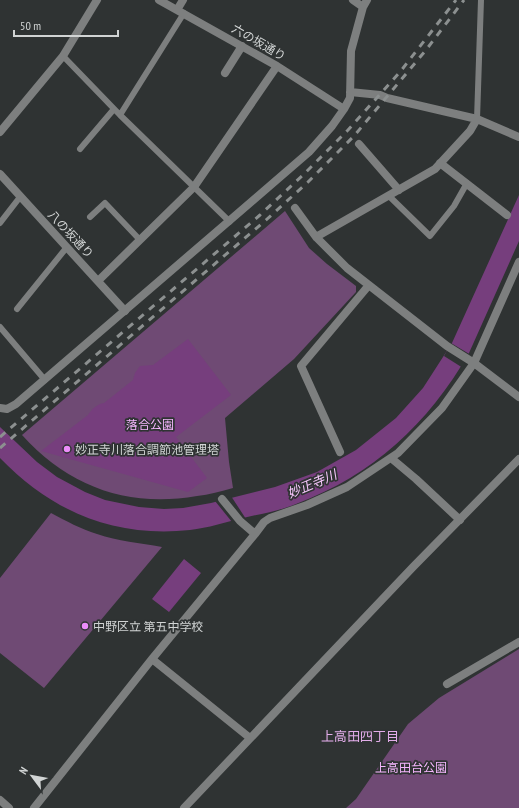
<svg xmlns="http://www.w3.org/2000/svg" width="519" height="808" font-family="'PT Sans Narrow','Noto Sans JP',sans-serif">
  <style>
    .green { fill: #6f4a74 }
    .water { fill: #763e7d }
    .pier { fill: #2f3333 }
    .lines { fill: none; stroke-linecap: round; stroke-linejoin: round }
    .service { stroke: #7d7f7f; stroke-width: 6 }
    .minor { stroke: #7d7f7f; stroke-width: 8 }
    .tertiary { stroke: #7d7f7f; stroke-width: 8 }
    .rail { stroke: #8c9090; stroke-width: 3; stroke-dasharray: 7 7; stroke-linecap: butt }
    .poi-dot { fill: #ec8cfa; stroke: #2f3333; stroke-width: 1.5 }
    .labels { text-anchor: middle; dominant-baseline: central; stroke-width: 3.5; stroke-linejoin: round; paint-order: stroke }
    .street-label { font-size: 12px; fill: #d1d4d4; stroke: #2f3333 }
    .park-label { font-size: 12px; fill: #f6b7ff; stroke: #2f3333 }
    .poi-label { font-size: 12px; fill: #d1d4d4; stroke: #2f3333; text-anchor: start }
    .water-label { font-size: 13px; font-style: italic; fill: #f8c8fe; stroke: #2f3333 }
    .neighbourhood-label { font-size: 13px; fill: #e2ade9; stroke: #2f3333 }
  </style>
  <rect width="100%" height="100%" fill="#2f3333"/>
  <path class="green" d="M 285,211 L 309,248 L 327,264 L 356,286 L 356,292 L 294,359 L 225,418 L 229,462 L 233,488 C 221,491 209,495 197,496 C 128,508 69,487 22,435 Z
    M 51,513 C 66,521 81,529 97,534 C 118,541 140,543 162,547 L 44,688 L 0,653 L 0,578 Z
    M 519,649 L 519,808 L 346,808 L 356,799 L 408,724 L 439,698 Z"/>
  <path class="water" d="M 519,195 L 519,241 L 469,353 C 428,424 373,475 296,504 C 279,511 260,514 243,518 C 226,522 208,528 190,530 C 115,538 52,512 0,458 L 0,427 L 37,462 L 57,477 L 85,492 L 105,500 L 139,507 L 164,509 L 183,508 L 211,503 L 275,487 L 317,472 L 356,450 L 396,418 L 423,388 L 452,343 Z
    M 188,339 L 231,395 L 176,437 L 207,478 L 188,492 L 41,451 L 88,415 C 92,409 97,404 104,403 L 133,380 L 135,373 L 140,366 L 153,365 Z
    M 184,559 L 201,573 L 169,612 L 152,599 Z"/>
  <path class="pier" d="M 451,343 L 471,355 L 463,368 L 444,356 Z
    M 231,496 L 246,519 L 232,522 L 215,501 Z"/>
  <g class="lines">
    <path class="service" d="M 63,56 L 120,115 L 229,221
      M 120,115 L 184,13
      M 477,119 L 481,0
      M 80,149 L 114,109
      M 389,196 L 430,236 L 454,206 L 467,183
      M 90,217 L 105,203 L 140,240
      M 0,223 L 20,197
      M 17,309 L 67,247
      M 0,327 L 45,380"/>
    <path class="minor" d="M 159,0 L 277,66 L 344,109
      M 353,0 L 363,7
      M 177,10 L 183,0
      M 225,73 L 242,46
      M 350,92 L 380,95 L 387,98 L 477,119 L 519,137
      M 0,132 L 63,56 L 97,0
      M 359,144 L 399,190
      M 440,163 L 507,215
      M 0,174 L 125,311
      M 295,208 L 316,237 L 347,268 L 447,346 L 474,363 L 519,397
      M 229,221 L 309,152 L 332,126 L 344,109 L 350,98 L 351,51 L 363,7 L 367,0
      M 316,237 L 435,169 L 470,131 L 477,119
      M 98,281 L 194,187 L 277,66
      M 340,452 L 301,366 L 369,285
      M 391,458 L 416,479 L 460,520
      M 255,534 L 264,522 L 270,518 L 307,505 L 347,487 L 398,453 L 442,408 L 474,363 L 519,262
      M 152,659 L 250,738
      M 447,684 L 519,642
      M 34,808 L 152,659 L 255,534 L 240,521 L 222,499
      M 184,808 L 413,567 L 519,459"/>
    <path class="tertiary" d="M 0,408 L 7,409 L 16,404 L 229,221
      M 0,800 L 9,808"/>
    <path class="rail" d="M 0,437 L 260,215 L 304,174 L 348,130 L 400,72 L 456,0
      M 0,448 L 266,220 L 308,182 L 354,136 L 426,50 L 464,0"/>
  </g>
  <g class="poi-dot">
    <circle cx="67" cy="449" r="4"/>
    <circle cx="85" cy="626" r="4"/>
  </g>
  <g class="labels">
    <g class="street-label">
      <text transform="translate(259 42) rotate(30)">六の坂通り</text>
      <text transform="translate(71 234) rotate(47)">八の坂通り</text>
    </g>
    <g class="park-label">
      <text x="150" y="424">落合公園</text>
      <text x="411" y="767">上高田台公園</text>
    </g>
    <g class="poi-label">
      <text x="75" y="449">妙正寺川落合調節池管理塔</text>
      <text x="93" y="626">中野区立 第五中学校</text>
    </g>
    <g class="water-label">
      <text transform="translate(312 484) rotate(-23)">妙正寺川</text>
    </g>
    <g class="neighbourhood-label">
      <text x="360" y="736">上高田四丁目</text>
    </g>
  </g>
  <g transform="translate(32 776) rotate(302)" stroke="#2f3333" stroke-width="3" paint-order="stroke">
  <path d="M0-3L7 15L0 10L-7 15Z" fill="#d1d4d4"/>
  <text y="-6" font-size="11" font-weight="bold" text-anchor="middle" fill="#d1d4d4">N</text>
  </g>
  <path d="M14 30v6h104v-6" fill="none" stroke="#d1d4d4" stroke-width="2"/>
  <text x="20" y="30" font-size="12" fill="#d1d4d4" stroke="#2f3333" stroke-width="3" paint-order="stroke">50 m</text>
</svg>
